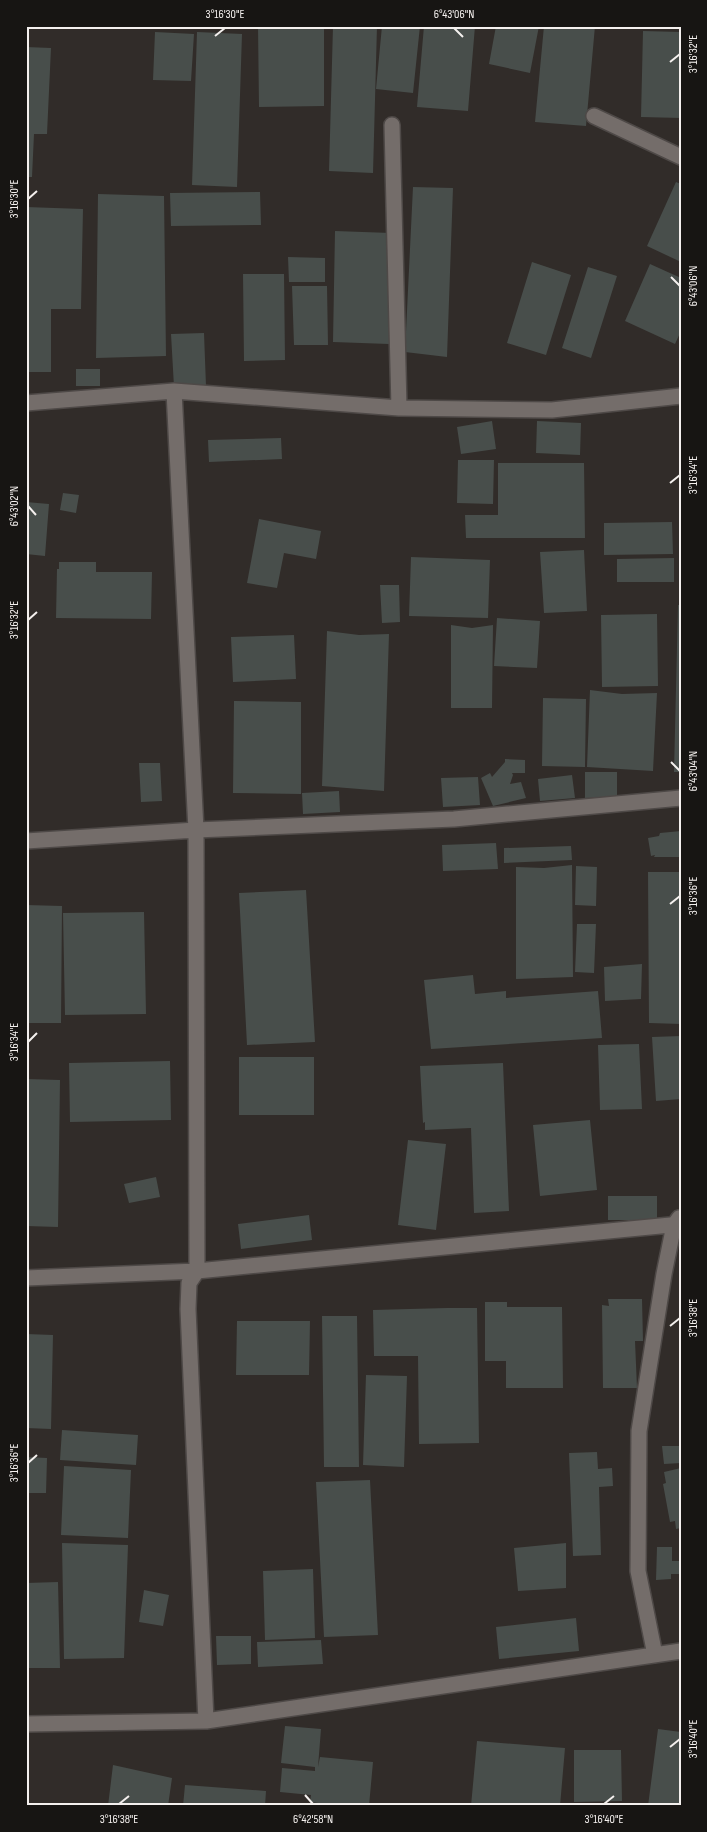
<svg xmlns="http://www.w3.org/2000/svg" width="707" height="1832" font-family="'Sofia Sans Condensed',sans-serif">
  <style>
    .building { fill: #484e4b }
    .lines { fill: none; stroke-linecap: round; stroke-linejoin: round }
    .street-casing { stroke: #4e4947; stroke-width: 18 }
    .street { stroke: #746d6a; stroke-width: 15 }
    .ticks { fill: none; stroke: #f4f0ee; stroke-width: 2 }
    .neatline { fill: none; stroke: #f4f0ee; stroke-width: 2 }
    .ticks-label { font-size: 12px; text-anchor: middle; fill: #f4f0ee }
  </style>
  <rect width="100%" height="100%" fill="#312c29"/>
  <path class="building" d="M 258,26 L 324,26 L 324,106 L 259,107 Z
    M 333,26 L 377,26 L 373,173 L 329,171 Z
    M 382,26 L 420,26 L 413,93 L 376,89 Z
    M 424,26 L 475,26 L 468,111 L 417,107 Z
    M 496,26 L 539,26 L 530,73 L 489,64 Z
    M 544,26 L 595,26 L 586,126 L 535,122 Z
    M 637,26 L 661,26 L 661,29 L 637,28 Z
    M 643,31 L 681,32 L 681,118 L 641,117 Z
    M 155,32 L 194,34 L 191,81 L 153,80 Z
    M 197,32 L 242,34 L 237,187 L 192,185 Z
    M 26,47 L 51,48 L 47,134 L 34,134 L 32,177 L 26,177 Z
    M 676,182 L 681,184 L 681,262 L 647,246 Z
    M 413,187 L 453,188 L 447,357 L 405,352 Z
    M 260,192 L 261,225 L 171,226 L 170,193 Z
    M 98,194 L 164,196 L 166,356 L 96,358 Z
    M 26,207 L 83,209 L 81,309 L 51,309 L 51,372 L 26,372 Z
    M 335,231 L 391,233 L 389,344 L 333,342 Z
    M 288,257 L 325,258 L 325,282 L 289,282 Z
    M 532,262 L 571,275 L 546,355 L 507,343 Z
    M 650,264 L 681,278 L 681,331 L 675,344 L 625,321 Z
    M 588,267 L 617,276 L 591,358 L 562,348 Z
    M 243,274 L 284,274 L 285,360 L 244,361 Z
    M 292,286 L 327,286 L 328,345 L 294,345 Z
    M 204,333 L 206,386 L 174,387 L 171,334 Z
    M 76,369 L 100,369 L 100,386 L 76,386 Z
    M 492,421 L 496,449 L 461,454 L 457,427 Z
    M 537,421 L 581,423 L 580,455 L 536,453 Z
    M 281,438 L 282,459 L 209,462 L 208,440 Z
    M 458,460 L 494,460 L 493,504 L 457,503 Z
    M 498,463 L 584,463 L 585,538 L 466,538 L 465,515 L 498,515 Z
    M 63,493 L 79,495 L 76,513 L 60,510 Z
    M 26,502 L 49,504 L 45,556 L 26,554 Z
    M 259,519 L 321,531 L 316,559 L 284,553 L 277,588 L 247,583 Z
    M 672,522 L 673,554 L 604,555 L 604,523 Z
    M 584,550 L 587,611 L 544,613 L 540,552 Z
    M 411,557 L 490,560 L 488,618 L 409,616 Z
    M 674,558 L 674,582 L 617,582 L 617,559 Z
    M 59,562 L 96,562 L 96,572 L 152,572 L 151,619 L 56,618 L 57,569 L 59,569 Z
    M 380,585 L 399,585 L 400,622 L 382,623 Z
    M 678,605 L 681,605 L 681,772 L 674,772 Z
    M 657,614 L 658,686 L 602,687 L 601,615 Z
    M 497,618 L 540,621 L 537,668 L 494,666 Z
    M 451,625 L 472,628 L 493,625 L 492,708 L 451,708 Z
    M 327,631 L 359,635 L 389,634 L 384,791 L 322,786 Z
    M 294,635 L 296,679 L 233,682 L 231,637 Z
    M 590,690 L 622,694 L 657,693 L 653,771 L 587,767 Z
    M 543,698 L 586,699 L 585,767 L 542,766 Z
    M 234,701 L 301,702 L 301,794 L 233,793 Z
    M 505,759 L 525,760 L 525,773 L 512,773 L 513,775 L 510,784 L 521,782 L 526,798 L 493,806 L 481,778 L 490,773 L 492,777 L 505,762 Z
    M 139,763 L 160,763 L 162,801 L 141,802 Z
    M 585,772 L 617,772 L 617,797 L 585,798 Z
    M 572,775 L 575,798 L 540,801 L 538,779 Z
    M 478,777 L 480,805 L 443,807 L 441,778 Z
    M 339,791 L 340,812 L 303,814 L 302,793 Z
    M 681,831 L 681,857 L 654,857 L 655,855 L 651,856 L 648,838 L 659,836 L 660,833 Z
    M 496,843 L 498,869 L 443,871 L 442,845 Z
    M 571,846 L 572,860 L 504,863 L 504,848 Z
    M 572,865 L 573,977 L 516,979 L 516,867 L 544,868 Z
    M 576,866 L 597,867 L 596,906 L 575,905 Z
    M 648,872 L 681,872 L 681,1024 L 649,1023 Z
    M 306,890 L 315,1042 L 247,1045 L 239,893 Z
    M 26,905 L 62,906 L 61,1023 L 26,1023 Z
    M 144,912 L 146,1014 L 65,1015 L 63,913 Z
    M 577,924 L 596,924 L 594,973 L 575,972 Z
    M 642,964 L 641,999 L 605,1001 L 604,967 Z
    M 473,975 L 475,994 L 506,991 L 506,998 L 598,991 L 602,1038 L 431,1049 L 424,980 Z
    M 681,1036 L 681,1099 L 656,1101 L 652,1037 Z
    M 639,1044 L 642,1109 L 600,1110 L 598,1045 Z
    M 239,1057 L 314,1057 L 314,1115 L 239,1115 Z
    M 170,1061 L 171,1120 L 70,1122 L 69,1063 Z
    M 503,1063 L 509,1211 L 474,1213 L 471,1128 L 425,1130 L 425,1122 L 423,1123 L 420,1066 Z
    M 26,1079 L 60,1080 L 58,1227 L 26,1226 Z
    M 590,1120 L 597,1190 L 540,1196 L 533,1125 Z
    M 408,1140 L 446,1144 L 436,1230 L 398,1225 Z
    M 156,1177 L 160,1197 L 129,1203 L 124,1184 Z
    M 608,1196 L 657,1196 L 657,1220 L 608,1220 Z
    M 309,1215 L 312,1240 L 241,1249 L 238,1224 Z
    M 608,1299 L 642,1299 L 643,1341 L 635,1341 L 637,1388 L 603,1388 L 602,1305 L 609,1306 Z
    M 485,1302 L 507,1302 L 507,1307 L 562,1307 L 563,1388 L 506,1388 L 506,1361 L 485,1361 Z
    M 447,1308 L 477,1308 L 479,1443 L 419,1444 L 418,1356 L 374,1356 L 373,1310 Z
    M 322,1316 L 357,1316 L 359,1467 L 324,1467 Z
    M 237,1321 L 310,1321 L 309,1375 L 236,1375 Z
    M 26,1334 L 53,1335 L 51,1429 L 26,1428 Z
    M 366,1375 L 407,1376 L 404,1467 L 363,1465 Z
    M 62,1430 L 138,1435 L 136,1465 L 60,1460 Z
    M 662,1446 L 681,1446 L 681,1463 L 664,1464 Z
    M 597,1452 L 598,1469 L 612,1468 L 613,1486 L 599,1487 L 601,1555 L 573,1556 L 569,1453 Z
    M 26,1457 L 47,1458 L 46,1493 L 26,1493 Z
    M 64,1466 L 131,1470 L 128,1538 L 61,1535 Z
    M 681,1468 L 681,1528 L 676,1529 L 675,1521 L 670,1522 L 663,1484 L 666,1483 L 664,1472 Z
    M 370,1480 L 378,1635 L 324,1637 L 316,1482 Z
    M 62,1543 L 128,1545 L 124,1658 L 64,1659 Z
    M 566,1543 L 566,1588 L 518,1591 L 514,1548 Z
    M 657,1547 L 672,1547 L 672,1561 L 681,1561 L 681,1574 L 671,1574 L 671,1579 L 656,1580 Z
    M 313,1569 L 315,1638 L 265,1640 L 263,1571 Z
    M 58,1582 L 60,1668 L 26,1668 L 26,1583 Z
    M 144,1590 L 169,1595 L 163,1626 L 139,1622 Z
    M 576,1618 L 579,1651 L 499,1659 L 496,1627 Z
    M 216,1636 L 251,1636 L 251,1664 L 217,1665 Z
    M 321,1640 L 323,1664 L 258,1667 L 257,1642 Z
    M 285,1726 L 321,1729 L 318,1767 L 320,1757 L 373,1762 L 369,1806 L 318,1806 L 318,1803 L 310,1802 L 311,1795 L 280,1792 L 282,1768 L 315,1771 L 315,1767 L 281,1763 Z
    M 658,1729 L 681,1732 L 681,1806 L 648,1806 Z
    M 477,1741 L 565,1748 L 560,1806 L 471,1806 Z
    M 574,1750 L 621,1750 L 622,1801 L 574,1802 Z
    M 113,1765 L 172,1778 L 168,1806 L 108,1806 Z
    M 185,1785 L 266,1791 L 265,1806 L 183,1806 Z"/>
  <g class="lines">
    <g class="street-casing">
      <path id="street" d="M 594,116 L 681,157
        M 392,125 L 399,408
        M 174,391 L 196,830 L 197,1271 L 189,1283 L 188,1309 L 206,1721
        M 26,403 L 174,391 L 399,408 L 552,410 L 681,396
        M 26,841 L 196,830 L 454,819 L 681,798
        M 26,1278 L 197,1271 L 681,1224
        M 655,1655 L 638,1571 L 639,1431 L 664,1274 L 674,1225 L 679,1218
        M 26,1724 L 206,1721 L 681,1651"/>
    </g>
    <use href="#street" class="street"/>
  </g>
  <path class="ticks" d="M 454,28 L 463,37M 215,36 L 225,28M 670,62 L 680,54M 28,199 L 37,191M 671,277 L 680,286M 670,483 L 680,475M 28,506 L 36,515M 28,620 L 37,612M 671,762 L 680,771M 670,904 L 680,896M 28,1042 L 37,1033M 670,1326 L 680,1318M 28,1463 L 37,1455M 670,1747 L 680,1739M 305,1795 L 313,1804M 119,1804 L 129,1796M 604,1804 L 614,1796"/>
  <rect width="707" height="1832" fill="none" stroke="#171513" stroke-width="55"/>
  <rect x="28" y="28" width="652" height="1776" class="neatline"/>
  <g class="ticks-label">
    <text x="225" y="18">3°16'30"E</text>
    <text x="454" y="18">6°43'06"N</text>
    <text transform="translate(693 54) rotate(-90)" y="4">3°16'32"E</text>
    <text transform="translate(14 199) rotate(-90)" y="4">3°16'30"E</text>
    <text transform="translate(693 286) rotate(-90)" y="4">6°43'06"N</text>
    <text transform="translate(693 475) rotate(-90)" y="4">3°16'34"E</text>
    <text transform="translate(14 506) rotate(-90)" y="4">6°43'02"N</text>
    <text transform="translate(14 620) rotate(-90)" y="4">3°16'32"E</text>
    <text transform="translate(693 771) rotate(-90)" y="4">6°43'04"N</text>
    <text transform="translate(693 896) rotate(-90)" y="4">3°16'36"E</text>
    <text transform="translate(14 1042) rotate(-90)" y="4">3°16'34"E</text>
    <text transform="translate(693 1318) rotate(-90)" y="4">3°16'38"E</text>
    <text transform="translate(14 1463) rotate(-90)" y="4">3°16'36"E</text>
    <text transform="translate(693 1739) rotate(-90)" y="4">3°16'40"E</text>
    <text x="119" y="1823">3°16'38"E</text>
    <text x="313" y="1823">6°42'58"N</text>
    <text x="604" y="1823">3°16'40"E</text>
  </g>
</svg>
